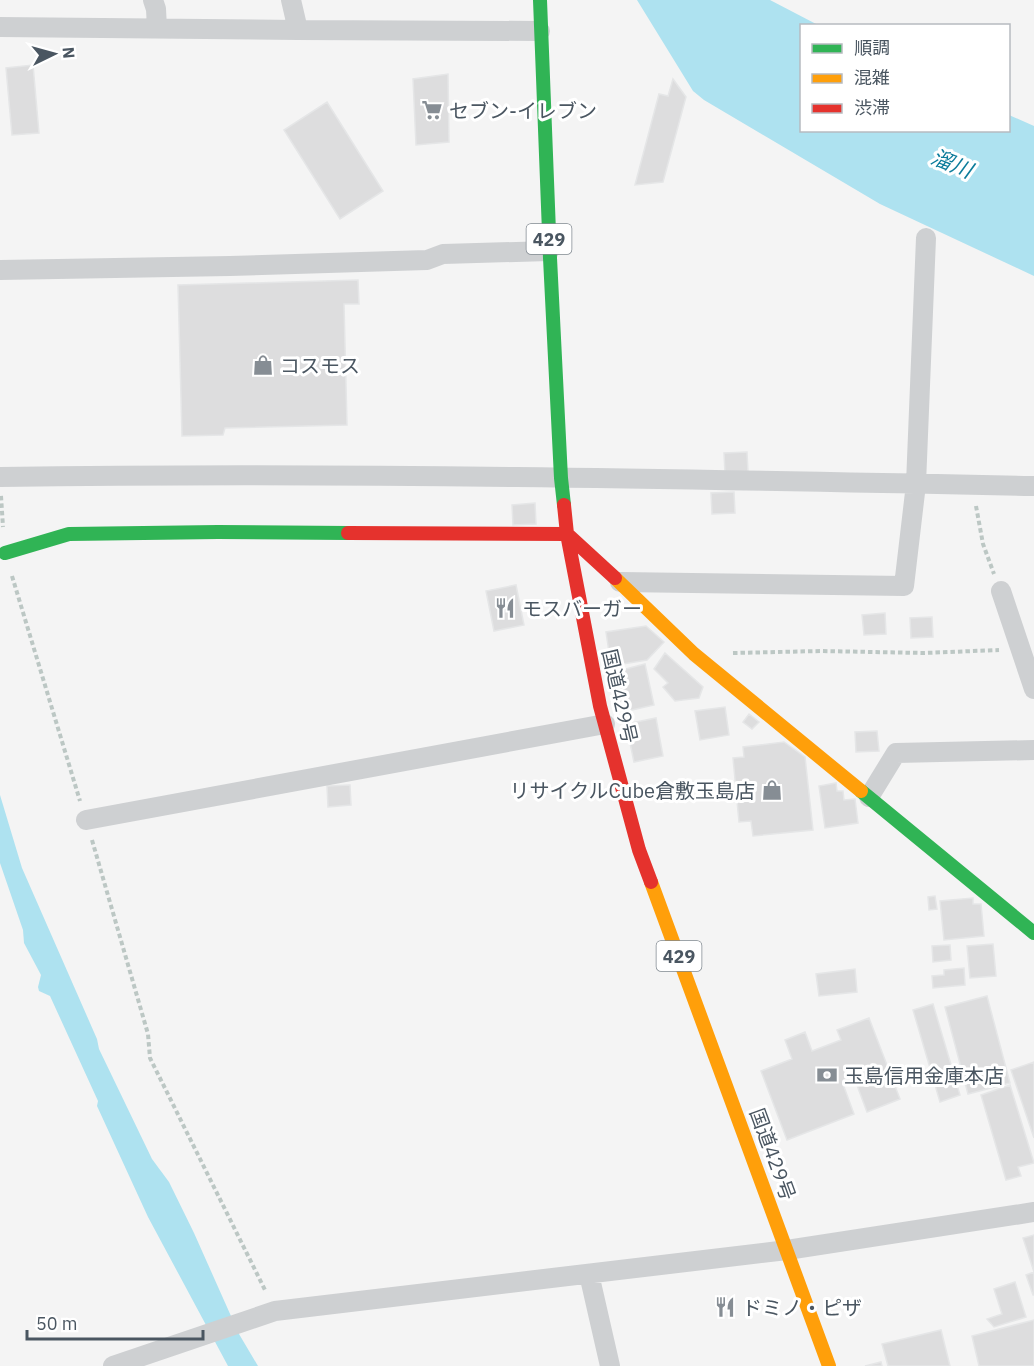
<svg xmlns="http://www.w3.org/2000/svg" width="1034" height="1366" font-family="'IBM Plex Sans','Noto Sans JP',sans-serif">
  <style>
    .water { fill: #aee2f0 }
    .building { fill: #ddddde; stroke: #e5e6e7; stroke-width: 1.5 }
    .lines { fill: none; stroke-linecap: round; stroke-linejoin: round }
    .path { stroke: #bcc7c4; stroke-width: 4; stroke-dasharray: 4.5 3; stroke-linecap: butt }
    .street { stroke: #ced0d2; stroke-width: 20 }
    .fast { stroke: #30b455; stroke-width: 14 }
    .slow { stroke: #ff9f0a; stroke-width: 14 }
    .jam { stroke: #e5322d; stroke-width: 14 }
    .labels { text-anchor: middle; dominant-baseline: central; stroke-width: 6; stroke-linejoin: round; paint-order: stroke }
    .shield { fill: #fff; stroke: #808990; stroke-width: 1.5 }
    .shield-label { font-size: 18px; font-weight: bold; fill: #4a5661 }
    .poi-label { font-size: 20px; fill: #4a5661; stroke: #fff; text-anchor: start }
    .street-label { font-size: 20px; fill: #4a5661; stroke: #fff }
    .water-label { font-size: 21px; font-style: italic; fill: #0c7c9b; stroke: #fff }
  </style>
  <rect width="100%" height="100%" fill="#f4f4f4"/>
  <path class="water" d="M 637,0 L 770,0 L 818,25 L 802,26 L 802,130 L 1008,130 L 1009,115 L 1034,126 L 1034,276 L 880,204 L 704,100 L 693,91 Z
    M 0,795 L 22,868 L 97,1039 L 99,1049 L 152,1159 L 169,1182 L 194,1233 L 239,1334 L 258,1366 L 228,1366 L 148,1217 L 97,1106 L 98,1101 L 50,996 L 39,991 L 38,987 L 41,975 L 24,943 L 23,930 L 0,863 Z"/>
  <path class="building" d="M 33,65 L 39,133 L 12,135 L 6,68 Z
    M 448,74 L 449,142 L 416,145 L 413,79 Z
    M 673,79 L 686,97 L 663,182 L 635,185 L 659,94 L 668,96 Z
    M 327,102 L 383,191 L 340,219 L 284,130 Z
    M 358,280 L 359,304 L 344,304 L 347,425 L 225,428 L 223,435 L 182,436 L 178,285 Z
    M 747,452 L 748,472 L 725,474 L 724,453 Z
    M 734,492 L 735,513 L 712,514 L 711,493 Z
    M 535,503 L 536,524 L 513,525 L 512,505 Z
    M 516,585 L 524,625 L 494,631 L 486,591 Z
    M 885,613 L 886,634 L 864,635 L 862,615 Z
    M 932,617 L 933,637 L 911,638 L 910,618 Z
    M 646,626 L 664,642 L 647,660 L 611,666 L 606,632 Z
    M 665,653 L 703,687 L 699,698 L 675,701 L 663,687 L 668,683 L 654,669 Z
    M 645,664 L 654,705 L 623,712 L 614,672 Z
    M 725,707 L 729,735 L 700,740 L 695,711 Z
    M 749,714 L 759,722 L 752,729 L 743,722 Z
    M 656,718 L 663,756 L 634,762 L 626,724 Z
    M 877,731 L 879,751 L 856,752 L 855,732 Z
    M 784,742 L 805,757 L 813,830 L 753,836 L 751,821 L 739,822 L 733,758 L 744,757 L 743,747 Z
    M 836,783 L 837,791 L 843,791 L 844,800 L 855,799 L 858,823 L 825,828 L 819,786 Z
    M 350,785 L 351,805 L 328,807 L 327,786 Z
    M 935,896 L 937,909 L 929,910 L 928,897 Z
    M 973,898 L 973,904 L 981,904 L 984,936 L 944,940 L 940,901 Z
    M 993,944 L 996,976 L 970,978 L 967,946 Z
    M 950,945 L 951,960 L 933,962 L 932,946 Z
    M 964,968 L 965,985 L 933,988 L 932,976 L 944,975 L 944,970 Z
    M 855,969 L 857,992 L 819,996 L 816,974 Z
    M 987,996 L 1010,1083 L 968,1094 L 945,1007 Z
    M 933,1004 L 960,1095 L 940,1102 L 913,1010 Z
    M 869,1018 L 900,1099 L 867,1112 L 855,1080 L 843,1084 L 854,1114 L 787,1140 L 761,1071 L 792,1059 L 785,1040 L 805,1032 L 812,1051 L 841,1040 L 837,1030 Z
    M 1034,1062 L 1034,1138 L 1011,1070 Z
    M 1010,1085 L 1034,1163 L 1018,1167 L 1021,1176 L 1006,1180 L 981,1095 Z
    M 1034,1235 L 1034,1295 L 1033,1295 L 1026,1275 L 1034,1272 L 1023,1238 Z
    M 1015,1282 L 1026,1317 L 994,1327 L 987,1319 L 1002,1314 L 994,1289 Z
    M 1034,1320 L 1034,1366 L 979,1366 L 972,1336 Z
    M 941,1330 L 950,1366 L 888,1366 L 882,1344 Z
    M 881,1362 L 882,1366 L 865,1366 Z"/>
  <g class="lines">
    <path class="path" d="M 1,496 L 3,527
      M 976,506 L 983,544 L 994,574
      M 12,576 L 80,801
      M 733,653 L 821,651 L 924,653 L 999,650
      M 92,840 L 148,1034 L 150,1058 L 266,1292"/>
    <path class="street" d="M 153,0 L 156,9 L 157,28
      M 291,0 L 298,30
      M 0,27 L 298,30 L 540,31
      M 0,270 L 230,266 L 427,260 L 443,254 L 549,251
      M 0,477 C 345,472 689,479 1034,486
      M 620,582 L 904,586 L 916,484 L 926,238
      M 1001,591 L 1034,689
      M 869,797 L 896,753 L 1034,750
      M 86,820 L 605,724
      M 589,1274 L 610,1366
      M 113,1366 L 275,1311 L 787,1250 L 1034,1212"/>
    <path class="fast" d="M 540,0 L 550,258 L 561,478 L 564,505
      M 5,553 L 69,534 L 218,532 L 348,533
      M 861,791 L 1034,933"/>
    <path class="slow" d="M 615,578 L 694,654 L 861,791
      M 651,882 L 829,1366"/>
    <path class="jam" d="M 564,505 L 567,534 L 600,706 L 639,850 L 651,882
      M 348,533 L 567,534 L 615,578"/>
  </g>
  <defs>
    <g id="supermarket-bare" transform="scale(1.62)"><path d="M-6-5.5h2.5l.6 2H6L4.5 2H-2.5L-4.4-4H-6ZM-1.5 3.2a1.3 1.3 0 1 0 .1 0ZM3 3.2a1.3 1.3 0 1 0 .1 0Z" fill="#868d94" stroke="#fff" stroke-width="2.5" paint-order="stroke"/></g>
    <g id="shop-bare" transform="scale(1.62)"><path d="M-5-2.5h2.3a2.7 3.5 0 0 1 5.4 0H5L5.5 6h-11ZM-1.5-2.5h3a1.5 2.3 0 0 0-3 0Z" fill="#868d94" stroke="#fff" stroke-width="2.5" paint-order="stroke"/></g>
    <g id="restaurant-bare" transform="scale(1.62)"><path d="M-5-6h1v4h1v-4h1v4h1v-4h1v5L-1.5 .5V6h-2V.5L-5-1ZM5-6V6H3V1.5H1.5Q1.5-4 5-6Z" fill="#868d94" stroke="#fff" stroke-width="2.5" paint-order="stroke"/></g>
    <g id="bank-bare" transform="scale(1.62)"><path d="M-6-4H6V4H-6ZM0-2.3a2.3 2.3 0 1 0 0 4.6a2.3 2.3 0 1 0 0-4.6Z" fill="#868d94" stroke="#fff" stroke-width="2.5" paint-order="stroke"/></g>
  </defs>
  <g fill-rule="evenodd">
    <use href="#supermarket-bare" x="432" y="110"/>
    <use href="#shop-bare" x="263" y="365"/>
    <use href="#restaurant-bare" x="505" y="608"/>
    <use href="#shop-bare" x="772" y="790"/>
    <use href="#bank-bare" x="827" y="1075"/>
    <use href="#restaurant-bare" x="725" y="1307"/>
  </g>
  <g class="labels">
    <g class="shield">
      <rect x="526.5" y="224" width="45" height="30" rx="4.5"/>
      <rect x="656.5" y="941" width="45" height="30" rx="4.5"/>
    </g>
    <g class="shield-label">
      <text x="549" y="239">429</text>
      <text x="679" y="956">429</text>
    </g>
    <g class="poi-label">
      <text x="449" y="110">セブン-イレブン</text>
      <text x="280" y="365">コスモス</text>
      <text x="522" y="608">モスバーガー</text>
      <text x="755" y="790" text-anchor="end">リサイクルCube倉敷玉島店</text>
      <text x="844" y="1075">玉島信用金庫本店</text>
      <text x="742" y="1307">ドミノ・ピザ</text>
    </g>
    <g class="street-label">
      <text transform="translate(620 696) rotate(77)">国道429号</text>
      <text transform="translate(773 1154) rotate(70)">国道429号</text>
    </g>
    <g class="water-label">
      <text transform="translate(952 163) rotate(22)">溜川</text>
    </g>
  </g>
  <rect x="800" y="24" width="210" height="108" fill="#ffffff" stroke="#b7bbc0" stroke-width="1.5"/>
  <rect x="812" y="44" width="30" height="9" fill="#30b455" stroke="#b7bbc0" stroke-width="1.5"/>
  <text x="854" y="54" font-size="18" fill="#4a5661">順調</text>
  <rect x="812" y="74" width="30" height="9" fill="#ff9f0a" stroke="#b7bbc0" stroke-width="1.5"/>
  <text x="854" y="84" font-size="18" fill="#4a5661">混雑</text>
  <rect x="812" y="104" width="30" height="9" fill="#e5322d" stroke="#b7bbc0" stroke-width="1.5"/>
  <text x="854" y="114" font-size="18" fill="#4a5661">渋滞</text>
  <g transform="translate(54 54) rotate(85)" stroke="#ffffff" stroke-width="4.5" paint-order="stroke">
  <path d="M0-4.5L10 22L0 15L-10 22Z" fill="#4a5661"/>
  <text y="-9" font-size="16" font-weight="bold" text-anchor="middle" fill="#4a5661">N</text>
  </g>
  <path d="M27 1330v9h176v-9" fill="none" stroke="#4a5661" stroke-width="3"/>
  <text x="36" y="1330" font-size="18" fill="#4a5661" stroke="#ffffff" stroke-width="4.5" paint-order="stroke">50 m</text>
</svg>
